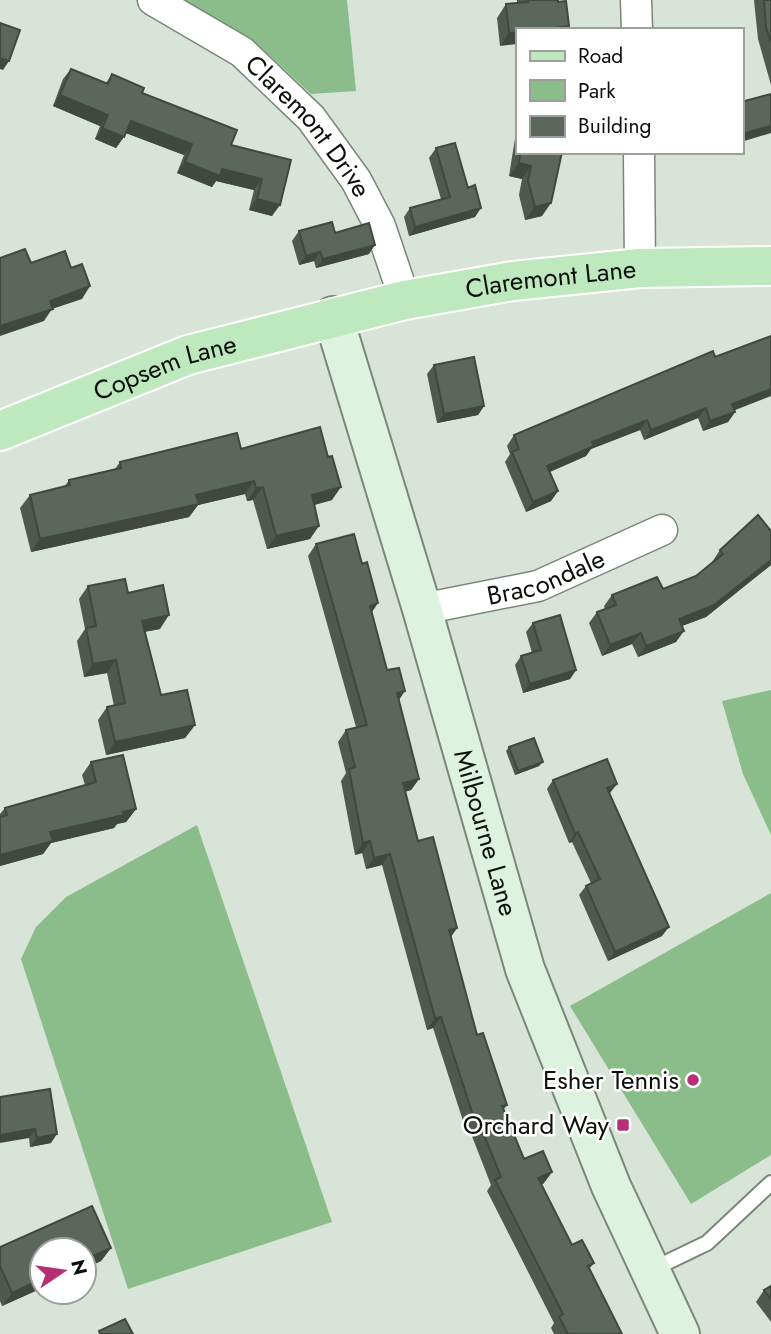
<svg xmlns="http://www.w3.org/2000/svg" width="771" height="1334" font-family="Jost,sans-serif">
  <style>
    .green { fill: #8bbd8b }
    .lines { fill: none; stroke-linecap: round; stroke-linejoin: round }
    .lane-casing { stroke: #7b867a; stroke-width: 18 }
    .street-casing { stroke: #7b867a; stroke-width: 33 }
    .secondary-casing { stroke: #7b867a; stroke-width: 42 }
    .primary-casing { stroke: #fff; stroke-width: 42 }
    .lane { stroke: #fff; stroke-width: 14 }
    .street { stroke: #fff; stroke-width: 30 }
    .secondary { stroke: #def3df; stroke-width: 38 }
    .primary { stroke: #bee8be; stroke-width: 38 }
    .wall { fill: #4f594f }
    .shaded-wall { fill: #404840 }
    .building { fill: #5c675c; stroke: #404840; stroke-width: 2 }
    .poi-dot { fill: #b52f72; stroke: #fff; stroke-width: 2.5 }
    .labels { text-anchor: middle; dominant-baseline: central; stroke-width: 5; stroke-linejoin: round; paint-order: stroke }
    .street-label { font-size: 26px; fill: #0b100b; stroke: #fff }
    .poi-label { font-size: 26px; fill: #0b100b; stroke: #fff; text-anchor: end }
  </style>
  <rect width="100%" height="100%" fill="#d8e4d7"/>
  <path class="green" d="M 179,0 L 347,0 L 356,91 L 311,94 L 270,56 Z
    M 771,690 L 771,835 L 743,774 L 722,701 Z
    M 197,825 L 332,1222 L 128,1289 L 21,959 L 36,927 L 66,897 Z
    M 771,893 L 771,1155 L 691,1204 L 570,1006 Z"/>
  <g class="lines">
    <g class="lane-casing">
      <path id="lane" d="M 653,1269 L 707,1243 L 771,1183"/>
    </g>
    <g class="street-casing">
      <g id="street">
        <path id="s1" d="M 153,0 L 242,52 L 311,118 L 356,180 L 380,226 L 405,300"/>
        <path d="M 636,0 L 637,30"/>
        <path d="M 639,152 L 640,268"/>
        <path id="s2" d="M 422,609 L 538,586 L 662,530"/>
      </g>
    </g>
    <g class="secondary-casing">
      <g id="secondary">
        <path id="s3" d="M 333,316 L 422,609 L 525,969 L 611,1186 L 680,1334"/>
      </g>
    </g>
    <g class="primary-casing">
      <g id="primary">
        <path id="s4" d="M 0,431 L 188,355 L 405,300 L 513,281 L 640,268 L 771,266"/>
      </g>
    </g>
    <use href="#lane" class="lane"/>
    <use href="#street" class="street"/>
    <use href="#secondary" class="secondary"/>
    <use href="#primary" class="primary"/>
  </g>
  <path class="wall" d="M 517,0 L 558,0 L 569,26 L 566,30 L 517,30 L 500,46 L 497,18 L 506,4 L 517,3 Z
    M 754,0 L 771,0 L 771,85 L 758,39 Z
    M 71,69 L 106,83 L 112,74 L 231,145 L 291,160 L 272,216 L 249,210 L 254,190 L 216,181 L 212,187 L 177,173 L 184,155 L 126,133 L 116,148 L 95,139 L 100,126 L 53,106 L 63,79 Z
    M 517,126 L 517,152 L 562,152 L 542,216 L 525,220 L 519,195 L 522,179 L 509,176 Z
    M 436,148 L 475,217 L 409,236 L 404,217 L 410,208 L 441,199 L 429,158 Z
    M 299,231 L 335,233 L 369,254 L 316,268 L 314,261 L 299,265 L 292,241 Z
    M 713,351 L 735,412 L 728,422 L 703,431 L 698,418 L 644,440 L 640,430 L 591,449 L 586,456 L 550,472 L 558,491 L 551,501 L 526,512 L 505,462 L 510,454 L 507,446 L 514,435 Z
    M 434,365 L 484,406 L 478,415 L 437,423 L 427,374 Z
    M 241,449 L 332,500 L 314,505 L 310,539 L 267,549 L 253,500 L 247,501 L 245,494 L 198,505 L 189,517 L 31,552 L 20,508 L 30,495 L 65,486 L 69,480 L 115,469 L 120,462 Z
    M 771,531 L 771,565 L 706,617 L 682,626 L 676,642 L 638,657 L 632,644 L 602,656 L 589,623 L 597,612 L 605,609 L 604,606 L 612,595 L 663,589 L 696,576 L 712,562 L 720,550 Z
    M 316,544 L 372,612 L 387,670 L 399,700 L 419,779 L 411,790 L 405,792 L 418,841 L 457,928 L 451,937 L 477,1035 L 507,1105 L 504,1109 L 524,1159 L 552,1172 L 543,1184 L 541,1184 L 572,1245 L 594,1263 L 589,1269 L 622,1334 L 554,1334 L 551,1328 L 554,1323 L 487,1191 L 491,1185 L 468,1126 L 465,1127 L 433,1028 L 427,1030 L 382,865 L 366,869 L 362,853 L 355,855 L 341,781 L 346,773 L 338,742 L 346,730 L 356,727 L 308,556 Z
    M 88,586 L 128,593 L 160,629 L 144,632 L 161,695 L 195,725 L 185,738 L 106,755 L 98,720 L 107,707 L 114,706 L 107,673 L 84,677 L 77,641 L 85,629 L 79,599 Z
    M 533,623 L 576,670 L 570,679 L 523,693 L 515,665 L 521,656 L 532,653 L 526,632 Z
    M 509,747 L 539,766 L 515,775 L 506,751 Z
    M 91,762 L 136,809 L 126,822 L 117,824 L 114,828 L 51,843 L 43,854 L 0,866 L 0,814 L 5,808 L 85,785 L 82,775 Z
    M 553,780 L 610,793 L 610,794 L 662,936 L 608,961 L 579,895 L 586,886 L 591,883 L 572,842 L 569,843 L 547,789 Z
    M 0,1097 L 51,1143 L 30,1147 L 29,1138 Z
    M 0,1247 L 111,1248 L 101,1261 L 84,1269 L 84,1250 L 42,1250 L 42,1288 L 2,1306 L 0,1301 Z
    M 771,1286 L 771,1322 L 756,1302 L 764,1290 Z"/>
  <path class="shaded-wall" d="M 569,26 L 566,30 L 539,30 Z
    M 517,32 L 517,44 L 500,46 L 509,33 Z
    M 0,58 L 9,61 L 3,70 L 0,69 Z
    M 60,95 L 108,115 L 100,126 L 53,106 Z
    M 131,121 L 192,144 L 184,155 L 123,132 Z
    M 771,126 L 771,133 L 741,142 L 741,134 Z
    M 102,128 L 124,137 L 116,148 L 95,139 Z
    M 185,162 L 222,169 L 262,179 L 254,190 L 216,181 L 212,187 L 177,173 Z
    M 519,163 L 531,166 L 522,179 L 509,176 Z
    M 257,199 L 280,205 L 272,216 L 249,210 Z
    M 551,203 L 542,216 L 525,220 L 535,207 Z
    M 481,208 L 475,217 L 409,236 L 415,227 Z
    M 375,245 L 369,254 L 316,268 L 323,259 Z
    M 320,252 L 314,261 L 299,265 L 306,256 Z
    M 90,286 L 82,299 L 52,309 L 44,321 L 0,336 L 0,326 L 50,301 Z
    M 771,389 L 771,396 L 725,414 L 732,404 Z
    M 484,406 L 478,415 L 437,423 L 444,414 Z
    M 706,408 L 698,418 L 644,440 L 651,430 Z
    M 735,412 L 728,422 L 703,431 L 710,421 Z
    M 647,420 L 640,430 L 591,449 L 586,456 L 540,476 L 547,466 L 592,442 Z
    M 254,481 L 245,494 L 198,505 L 189,517 L 31,552 L 40,539 L 196,495 Z
    M 263,487 L 253,500 L 247,501 L 256,488 Z
    M 341,487 L 332,500 L 303,508 L 312,495 Z
    M 558,491 L 551,501 L 526,512 L 533,502 Z
    M 319,526 L 310,539 L 267,549 L 276,536 Z
    M 771,560 L 771,565 L 706,617 L 671,630 L 679,619 Z
    M 378,603 L 370,615 L 370,606 Z
    M 169,615 L 160,629 L 132,634 L 142,621 Z
    M 684,631 L 676,642 L 638,657 L 646,646 Z
    M 641,633 L 632,644 L 602,656 L 610,645 Z
    M 116,660 L 107,673 L 84,677 L 93,664 Z
    M 576,670 L 570,679 L 523,693 L 530,684 Z
    M 405,691 L 397,703 L 397,693 Z
    M 195,725 L 185,738 L 106,755 L 115,742 Z
    M 543,762 L 539,766 L 515,775 L 518,771 Z
    M 419,779 L 411,790 L 395,794 L 403,783 Z
    M 617,784 L 610,793 L 601,798 L 607,788 Z
    M 136,809 L 126,822 L 117,824 L 114,828 L 51,843 L 43,854 L 0,866 L 0,855 L 50,832 Z
    M 578,832 L 572,842 L 569,843 L 575,834 Z
    M 370,841 L 362,853 L 355,855 L 363,843 Z
    M 390,854 L 382,865 L 366,869 L 374,858 Z
    M 669,927 L 662,936 L 608,961 L 615,952 Z
    M 457,928 L 449,939 L 449,930 Z
    M 441,1017 L 433,1028 L 427,1030 L 435,1018 Z
    M 473,1115 L 476,1115 L 468,1126 L 465,1127 Z
    M 35,1129 L 29,1138 L 0,1143 L 0,1135 Z
    M 57,1134 L 51,1143 L 30,1147 L 37,1138 Z
    M 552,1172 L 543,1184 L 530,1189 L 538,1178 Z
    M 111,1248 L 101,1261 L 84,1269 L 84,1260 Z
    M 42,1279 L 42,1288 L 2,1306 L 12,1293 Z"/>
  <path class="building" d="M 528,0 L 558,0 L 558,2 L 566,1 L 569,26 L 539,30 L 517,30 L 517,32 L 509,33 L 506,4 L 528,2 Z
    M 764,0 L 771,0 L 771,42 L 766,27 Z
    M 0,23 L 20,30 L 9,61 L 0,58 Z
    M 71,69 L 108,84 L 112,74 L 144,88 L 142,93 L 237,130 L 231,145 L 291,160 L 280,205 L 257,199 L 262,179 L 222,169 L 220,176 L 185,162 L 192,144 L 131,121 L 124,137 L 102,128 L 108,115 L 60,95 Z
    M 771,94 L 771,126 L 741,134 L 741,102 Z
    M 455,143 L 468,188 L 475,185 L 481,208 L 415,227 L 410,208 L 450,197 L 436,148 Z
    M 520,152 L 562,152 L 551,203 L 535,207 L 528,181 L 531,166 L 519,163 Z
    M 332,222 L 335,233 L 369,223 L 375,245 L 323,259 L 320,252 L 306,256 L 299,231 Z
    M 25,249 L 31,263 L 65,251 L 71,268 L 82,264 L 90,286 L 50,301 L 53,309 L 0,326 L 0,258 Z
    M 771,336 L 771,389 L 732,404 L 735,412 L 710,421 L 706,408 L 651,430 L 647,420 L 592,442 L 594,446 L 547,466 L 558,491 L 533,502 L 512,452 L 519,449 L 514,435 L 713,351 L 715,357 Z
    M 474,357 L 484,406 L 444,414 L 434,365 Z
    M 320,427 L 328,457 L 332,456 L 341,487 L 312,495 L 319,526 L 276,536 L 263,487 L 256,488 L 254,481 L 196,495 L 199,504 L 40,539 L 30,495 L 70,485 L 69,480 L 121,468 L 120,462 L 237,433 L 241,449 Z
    M 758,515 L 771,531 L 771,560 L 714,605 L 679,619 L 684,631 L 646,646 L 641,633 L 610,645 L 597,612 L 616,605 L 612,595 L 657,577 L 663,589 L 696,576 L 723,554 L 720,550 Z
    M 354,534 L 362,564 L 367,562 L 378,603 L 370,606 L 387,670 L 399,668 L 405,691 L 397,693 L 419,779 L 403,783 L 418,841 L 433,837 L 457,928 L 449,930 L 477,1035 L 483,1033 L 507,1105 L 502,1106 L 524,1159 L 543,1151 L 552,1172 L 538,1178 L 572,1245 L 582,1240 L 594,1263 L 588,1266 L 622,1334 L 568,1334 L 559,1317 L 563,1314 L 495,1180 L 501,1177 L 476,1115 L 473,1115 L 441,1017 L 435,1018 L 390,854 L 374,858 L 370,841 L 363,843 L 349,769 L 355,767 L 346,730 L 367,725 L 316,544 Z
    M 125,579 L 128,593 L 163,585 L 169,615 L 142,621 L 161,695 L 187,690 L 195,725 L 115,742 L 107,707 L 125,703 L 116,660 L 93,664 L 86,628 L 96,626 L 88,586 Z
    M 560,615 L 576,670 L 530,684 L 521,656 L 541,650 L 533,623 Z
    M 534,738 L 543,762 L 518,771 L 509,747 Z
    M 123,755 L 136,809 L 123,812 L 124,815 L 50,832 L 53,841 L 0,855 L 0,817 L 7,815 L 5,808 L 96,782 L 91,762 Z
    M 607,759 L 617,784 L 607,788 L 669,927 L 615,952 L 586,886 L 600,879 L 578,832 L 575,834 L 553,780 Z
    M 50,1089 L 57,1134 L 37,1138 L 35,1129 L 0,1135 L 0,1097 Z
    M 92,1206 L 111,1248 L 84,1260 L 84,1250 L 42,1250 L 42,1279 L 12,1293 L 0,1266 L 0,1247 Z
    M 771,1286 L 771,1299 L 764,1290 Z
    M 125,1319 L 133,1334 L 100,1334 L 99,1331 Z"/>
  <g class="poi-dot">
    <circle cx="693" cy="1080" r="7"/>
    <rect x="616" y="1118" width="14" height="14" rx="3.5"/>
  </g>
  <g class="labels">
    <g class="street-label">
      <text stroke="none"><textPath href="#s1" startOffset="203">Claremont Drive</textPath></text>
      <text stroke="none"><textPath href="#s4" startOffset="574">Claremont Lane</textPath></text>
      <text stroke="none"><textPath href="#s4" startOffset="177">Copsem Lane</textPath></text>
      <text stroke="none"><textPath href="#s2" startOffset="128">Bracondale</textPath></text>
      <text stroke="none"><textPath href="#s3" startOffset="539">Milbourne Lane</textPath></text>
    </g>
    <g class="poi-label">
      <text x="679" y="1080">Esher Tennis</text>
      <text x="609" y="1125">Orchard Way</text>
    </g>
  </g>
  <rect x="516" y="28" width="228" height="126" fill="#ffffff" stroke="#9d9f9d" stroke-width="2"/>
  <rect x="530" y="51" width="35" height="10" fill="#bee8be" stroke="#9d9f9d" stroke-width="2"/>
  <text x="578" y="63" font-size="21" fill="#0b100b">Road</text>
  <rect x="530" y="80" width="35" height="21" fill="#8bbd8b" stroke="#9d9f9d" stroke-width="2"/>
  <text x="578" y="98" font-size="21" fill="#0b100b">Park</text>
  <rect x="530" y="116" width="35" height="21" fill="#5c675c" stroke="#9d9f9d" stroke-width="2"/>
  <text x="578" y="133" font-size="21" fill="#0b100b">Building</text>
  <g transform="translate(63 1271) rotate(77)"><circle r="33" fill="#ffffff" stroke="#9d9f9d" stroke-width="2"/>
  <path d="M0-5L12 26L0 18L-12 26Z" fill="#b52f72"/>
  <text y="-10" font-size="19" font-weight="bold" text-anchor="middle" fill="#0b100b">N</text>
  </g>
</svg>
